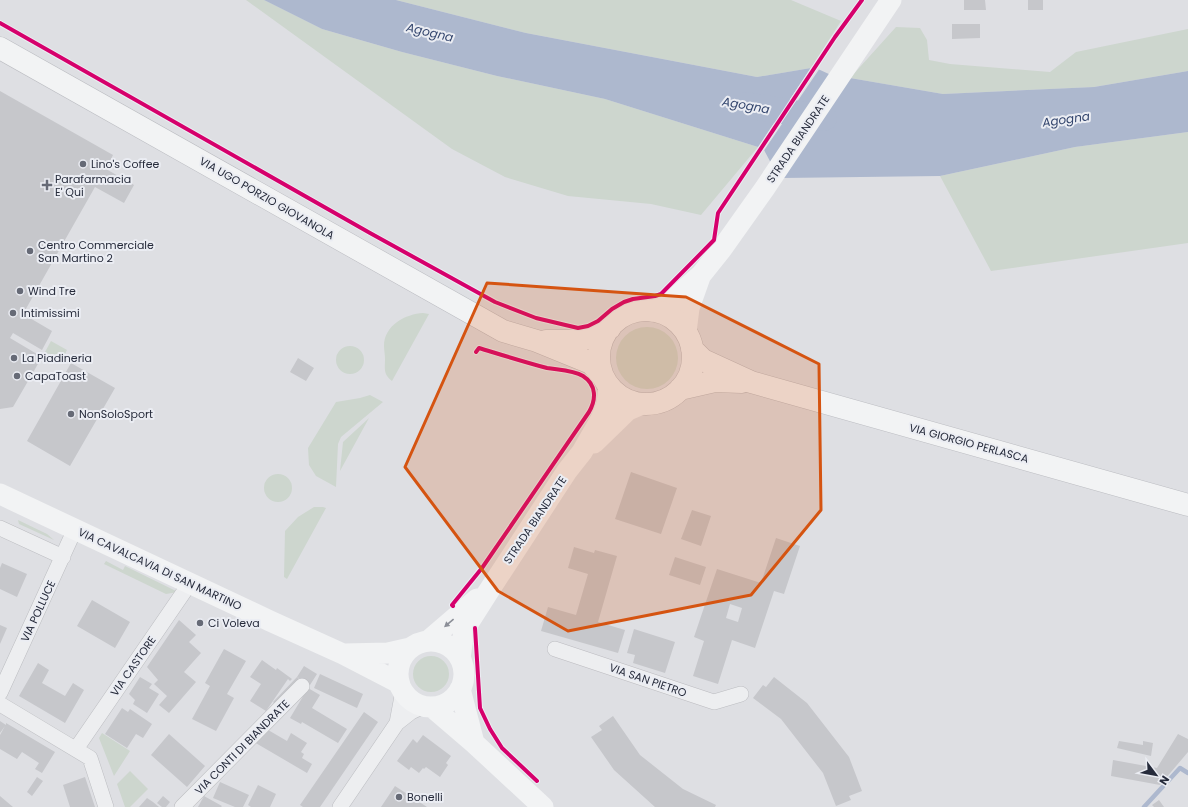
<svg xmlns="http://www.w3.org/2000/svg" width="1188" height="807" font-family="Poppins,sans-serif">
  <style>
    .green { fill: #cdd6ce }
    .water { fill: #adb8ce }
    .pier { fill: #dedfe3 }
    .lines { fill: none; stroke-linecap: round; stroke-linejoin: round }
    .stream { stroke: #adb8ce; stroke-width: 4.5 }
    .river { stroke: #adb8ce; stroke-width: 26 }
    .building { fill: #c6c7cb; fill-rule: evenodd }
    .street-casing { stroke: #bcbdc1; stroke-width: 16 }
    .primary-casing { stroke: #bbbcc1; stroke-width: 23 }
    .street { stroke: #edeef0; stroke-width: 15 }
    .secondary { stroke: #f2f3f4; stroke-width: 21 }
    .primary { stroke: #f2f3f4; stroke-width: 22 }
    .cycleway-casing { stroke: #ebedf3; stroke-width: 6 }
    .cycleway { stroke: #d6006c; stroke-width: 4 }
    .oneway { fill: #8c8f98 }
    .marked { fill: #d55411; fill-opacity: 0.2; stroke: #d55411; stroke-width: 3; stroke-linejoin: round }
    .poi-dot { fill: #666a76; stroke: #ebedf3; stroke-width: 1.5 }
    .labels { text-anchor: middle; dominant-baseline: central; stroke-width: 4; stroke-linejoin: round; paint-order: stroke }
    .street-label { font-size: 11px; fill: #262b3b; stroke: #ebedf3 }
    .poi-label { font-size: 11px; fill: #262b3b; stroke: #ebedf3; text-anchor: start }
    .water-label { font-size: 12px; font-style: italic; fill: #33456d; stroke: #ebedf3 }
  </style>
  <rect width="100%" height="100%" fill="#dedfe3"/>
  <path class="green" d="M 246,0 L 264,0 L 322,29 L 402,52 L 497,76 L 605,99 L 758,147 L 701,215 L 651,204 L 568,196 L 505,177 L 452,149 Z
    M 396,0 L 791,0 L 841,21 L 811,68 L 757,77 L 526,33 Z
    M 896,27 L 920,28 L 927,40 L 929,60 L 950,64 L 1050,72 L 1076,52 L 1188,29 L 1188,71 L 1094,87 L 943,94 L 850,78 Z
    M 1188,132 L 1188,243 L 991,271 L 940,176 L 1075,147 Z
    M 423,313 L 429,314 L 392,381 C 383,374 385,369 385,359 C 385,354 384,350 384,346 C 384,325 406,314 423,313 Z
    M616 358a31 31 0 1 1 62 0a31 31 0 1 1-62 0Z
    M 51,341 L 67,350 L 61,362 L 45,352 Z
    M336 360a14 14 0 1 1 28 0a14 14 0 1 1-28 0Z
    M 370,395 L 383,402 L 341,437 L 338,444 L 336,487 L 316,476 L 309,465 L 308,448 L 336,402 L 360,398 Z
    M 369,418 L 340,471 L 343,442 Z
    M264 488a14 14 0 1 1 28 0a14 14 0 1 1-28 0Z
    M 314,507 L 323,507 L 326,508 L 287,579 L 284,577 L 285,531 L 298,517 Z
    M 18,520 L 47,534 L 54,540 L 19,524 Z
    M 106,561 L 123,570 L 125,566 L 178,592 L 166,594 L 104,564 Z
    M413 674a18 18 0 1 1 36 0a18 18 0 1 1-36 0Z
    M 102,733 L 130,751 L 114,776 L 99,738 Z
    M 130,771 L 148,789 L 130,807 L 125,807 L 117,784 Z"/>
  <path class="water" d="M 264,0 L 396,0 L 526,33 L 757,77 L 811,68 L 758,147 L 605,99 L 497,76 L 402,52 L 322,29 Z
    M 818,69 L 831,75 L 772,165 L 764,150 Z
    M 1188,71 L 1188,132 L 1075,147 L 940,176 L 782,178 L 850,78 L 943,94 L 1094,87 Z"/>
  <path class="pier" d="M 812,66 L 812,69 L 760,148 L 757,149 Z
    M 818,67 L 820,68 L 763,152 L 763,149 Z"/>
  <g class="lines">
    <path class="stream" d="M 1144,807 L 1180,768 L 1188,773"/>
    <path class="river" d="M 746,105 L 824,118"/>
  </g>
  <path class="building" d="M 964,0 L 985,0 L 986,10 L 964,10 Z
    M 1028,0 L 1043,0 L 1043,10 L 1028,10 Z
    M 952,24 L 980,24 L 980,38 L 952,39 Z
    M 0,91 L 113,155 L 106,169 L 134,185 L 124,203 L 95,187 L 23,314 L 52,331 L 49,337 L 42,350 L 13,333 L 10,338 L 42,357 L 13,407 L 0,409 Z
    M 298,358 L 314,368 L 306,381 L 290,372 Z
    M 71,363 L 115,388 L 70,466 L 27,441 Z
    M 631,472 L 677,488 L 661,534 L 615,519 Z
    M 692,510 L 711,516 L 701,546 L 681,539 Z
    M 776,538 L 800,546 L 784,594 L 774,591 L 755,648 L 732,640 L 718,684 L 693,676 L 704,641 L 694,637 L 717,569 L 761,583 ZM 730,604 L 742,608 L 738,622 L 726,618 Z
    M 574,547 L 594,553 L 595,550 L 617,556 L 598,622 L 625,630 L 618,653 L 541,631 L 548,607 L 576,615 L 588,574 L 568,568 Z
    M 675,557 L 706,567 L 700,585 L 669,575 Z
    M 2,563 L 27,574 L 17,597 L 0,589 L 0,568 Z
    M 92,600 L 130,622 L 115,648 L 77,626 Z
    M 179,620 L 196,635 L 189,642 L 201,653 L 184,672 L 196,682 L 169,713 L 159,705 L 167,696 L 154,684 L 158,680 L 147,667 Z
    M 0,625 L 7,628 L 0,644 Z
    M 634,629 L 675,642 L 665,673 L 633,663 L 635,655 L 627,653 Z
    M 224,649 L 246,661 L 227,694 L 234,698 L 216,731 L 192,719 L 210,686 L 205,683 Z
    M 262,660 L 276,670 L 277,668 L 292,679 L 290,681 L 288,679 L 266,711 L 250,701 L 261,684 L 250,677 Z
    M 38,663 L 49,670 L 42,683 L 65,696 L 73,683 L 84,690 L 65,723 L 19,696 Z
    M 304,666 L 317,674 L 310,685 L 297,677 L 301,681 L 277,706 L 273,702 L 297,677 Z
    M 320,674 L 363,694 L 357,708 L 314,688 Z
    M 140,677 L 152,684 L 149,688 L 159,694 L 147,713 L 133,704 L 135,700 L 129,694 Z
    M 774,677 L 807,703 L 849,757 L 862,791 L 849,796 L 851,800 L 836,806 L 823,773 L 781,719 L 753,698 L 763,685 L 766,687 Z
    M 308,688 L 320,695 L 312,708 L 347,729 L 338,743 L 302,722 L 301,724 L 290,718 Z
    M 122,708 L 128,712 L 130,709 L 152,724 L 143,738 L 136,734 L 127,748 L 105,734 Z
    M 364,712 L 378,722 L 320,807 L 303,807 L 300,805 Z
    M 613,716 L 640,755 L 683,789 L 716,805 L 715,807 L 655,807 L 614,770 L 591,737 L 602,730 L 599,726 Z
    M 0,721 L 6,725 L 6,723 L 55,752 L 42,773 L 35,769 L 39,763 L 22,752 L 17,759 L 0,749 L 0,735 L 5,726 L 0,733 Z
    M 263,727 L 287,741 L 291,733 L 307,743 L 301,752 L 304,754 L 302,758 L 312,764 L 307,773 L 254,742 Z
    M 169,734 L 205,766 L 187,787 L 151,755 Z
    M 1178,734 L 1188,739 L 1188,752 L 1160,785 L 1111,776 L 1113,760 L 1157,768 Z
    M 423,735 L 451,756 L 446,763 L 448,765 L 440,777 L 426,767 L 424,769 L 423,768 L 419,773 L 411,767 L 409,770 L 397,761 L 413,739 L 417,743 Z
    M 1119,741 L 1143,745 L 1143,741 L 1153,743 L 1151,756 L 1117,748 Z
    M 37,777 L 43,781 L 32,796 L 27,792 Z
    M 85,777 L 95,807 L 70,807 L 63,785 Z
    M 220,782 L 249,795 L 243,807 L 235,807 L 213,798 Z
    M 258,785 L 276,794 L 270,807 L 251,807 L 248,805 Z
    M 395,786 L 427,807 L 381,807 Z
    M 0,796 L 13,807 L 0,807 Z
    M 163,796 L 170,802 L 166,807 L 162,807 L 157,803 Z
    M 204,796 L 222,806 L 221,807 L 198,807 Z
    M 147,798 L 153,802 L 159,807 L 139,807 Z
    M 1159,800 L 1164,807 L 1154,807 L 1152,805 Z"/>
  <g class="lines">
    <g class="street-casing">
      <path id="street" d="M 0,528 L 63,557
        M 555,649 L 714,702 L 741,694
        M 0,693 L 75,529
        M 0,704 L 90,758 L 106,807
        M 397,723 L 403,691
        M 76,749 L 190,583
        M 182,807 L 302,686
        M 340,807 L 397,723 L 411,712 L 424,706"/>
    </g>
    <g class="primary-casing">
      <path id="primary" d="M 0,48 L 503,331 L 537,341 L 591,363 L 604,378
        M599 357a47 47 0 1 1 94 0a47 47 0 1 1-94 0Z
        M 546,341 L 575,341 L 587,338 L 610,328
        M 692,349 L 703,360 L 751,382 L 1188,505
        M 680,389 L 715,381 L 742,382"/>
    </g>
    <use href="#street" class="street"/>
    <path class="secondary" d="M 652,311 L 668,304 L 701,275 L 721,250 L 765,188 L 891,0
      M 686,332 L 689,308 L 700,277
      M 594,443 L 628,410 L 642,404
      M 0,494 L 270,621 L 343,654 L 399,683
      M 428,641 L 477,599
      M398 674a33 33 0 1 1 66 0a33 33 0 1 1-66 0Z
      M 345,654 L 388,653 L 410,648
      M 460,658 L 463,637 L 469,622 L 490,589 L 567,471 L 582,452 L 601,419 L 607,404 L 609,386
      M 460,689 L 474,743
      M 432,707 L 474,743 L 543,807"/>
    <use href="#primary" class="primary"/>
    <g class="cycleway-casing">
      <path id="cycleway" d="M 0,23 L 370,233 L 495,302 L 536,318 L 578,328 L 588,326 L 598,321 L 612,309 L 624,302 L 633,299 L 655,296 L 661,294 L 714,240 L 718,213 L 835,37 L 862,0
        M 453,606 L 452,605 L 482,568 L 589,412 C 596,400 597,385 583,376 C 573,370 559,370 547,368 C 524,362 502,355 479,348 L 476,352
        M 475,628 L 480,708 L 490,729 L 502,748 L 537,781"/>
    </g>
    <use href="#cycleway" class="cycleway"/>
  </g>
  <defs><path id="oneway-solid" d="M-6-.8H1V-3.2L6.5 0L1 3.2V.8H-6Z"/></defs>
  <use class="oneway" href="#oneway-solid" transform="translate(449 623) rotate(140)"/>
  <path class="marked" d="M 487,283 L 686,297 L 819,364 L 821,510 L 751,595 L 568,631 L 498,591 L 405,467 Z"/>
  <g class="poi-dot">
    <circle cx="83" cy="164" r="4"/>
    <path d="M45 179h4v4h4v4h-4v4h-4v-4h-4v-4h4z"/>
    <circle cx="30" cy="251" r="4"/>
    <circle cx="20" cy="291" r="4"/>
    <circle cx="13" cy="313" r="4"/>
    <circle cx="14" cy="358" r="4"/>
    <circle cx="17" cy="376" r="4"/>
    <circle cx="71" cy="414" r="4"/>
    <circle cx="200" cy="623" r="4"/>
    <circle cx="399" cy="797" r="4"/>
  </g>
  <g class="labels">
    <g class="street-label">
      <text transform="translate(798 139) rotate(-56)">STRADA BIANDRATE</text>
      <text transform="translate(267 198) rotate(30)">VIA UGO PORZIO GIOVANOLA</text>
      <text transform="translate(969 443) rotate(15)">VIA GIORGIO PERLASCA</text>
      <text transform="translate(535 520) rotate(-56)">STRADA BIANDRATE</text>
      <text transform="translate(160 569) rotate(25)">VIA CAVALCAVIA DI SAN MARTINO</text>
      <text transform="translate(38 611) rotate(-65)">VIA POLLUCE</text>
      <text transform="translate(133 666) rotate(-55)">VIA CASTORE</text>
      <text transform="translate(648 680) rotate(19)">VIA SAN PIETRO</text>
      <text transform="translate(242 747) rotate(-45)">VIA CONTI DI BIANDRATE</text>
    </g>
    <g class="poi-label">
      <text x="91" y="164">Lino's Coffee</text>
      <text x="55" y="179">Parafarmacia<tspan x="55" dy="13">E' Qui</tspan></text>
      <text x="38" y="245">Centro Commerciale<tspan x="38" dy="13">San Martino 2</tspan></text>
      <text x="28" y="291">Wind Tre</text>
      <text x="21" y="313">Intimissimi</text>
      <text x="22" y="358">La Piadineria</text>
      <text x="25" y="376">CapaToast</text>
      <text x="79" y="414">NonSoloSport</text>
      <text x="208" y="623">Ci Voleva</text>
      <text x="407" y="797">Bonelli</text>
    </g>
    <g class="water-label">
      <text transform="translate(430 32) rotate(13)">Agogna</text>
      <text transform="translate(746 105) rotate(10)">Agogna</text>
      <text transform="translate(1066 119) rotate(-8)">Agogna</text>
    </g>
  </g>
  <g transform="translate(1156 775) rotate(122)" stroke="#ebedf3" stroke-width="3" paint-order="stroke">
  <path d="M0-3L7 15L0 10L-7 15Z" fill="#262b3b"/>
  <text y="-6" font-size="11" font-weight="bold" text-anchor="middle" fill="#262b3b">N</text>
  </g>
</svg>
